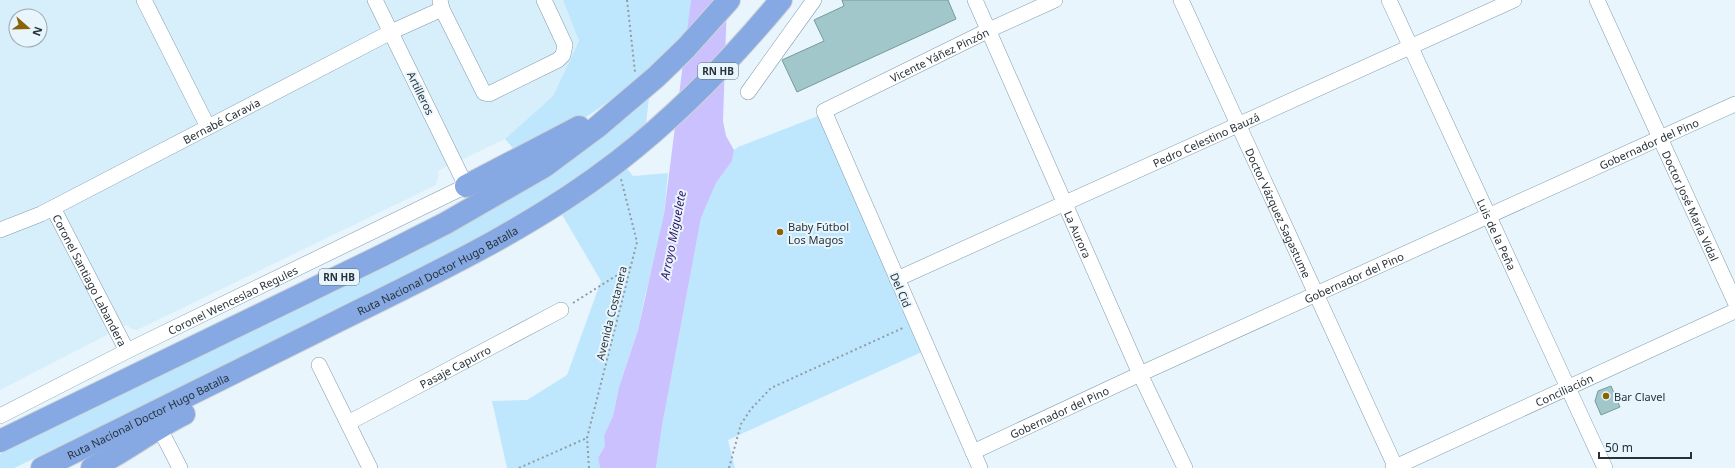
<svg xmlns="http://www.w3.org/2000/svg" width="1735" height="468" font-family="'Noto Sans',sans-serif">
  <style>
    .built { fill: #d7eefb; fill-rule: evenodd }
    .green { fill: #bee7fe }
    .water { fill: #cbc1ff }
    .building { fill: #a2c7ca; stroke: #769a9c }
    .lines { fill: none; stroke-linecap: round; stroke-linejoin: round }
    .minor-casing { stroke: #7f9cab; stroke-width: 16 }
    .highway-casing { stroke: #cfd2d3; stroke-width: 24 }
    .path { stroke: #909ca3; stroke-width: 2; stroke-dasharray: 2 3; stroke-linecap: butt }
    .minor { stroke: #fff; stroke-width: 15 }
    .highway { stroke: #86a8e3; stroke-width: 22 }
    .poi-dot { fill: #8a6403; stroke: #e9f5fc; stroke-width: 1.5 }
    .labels { text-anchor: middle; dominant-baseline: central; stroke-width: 4; stroke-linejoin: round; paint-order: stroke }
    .shield { fill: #e9f5fc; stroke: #606c74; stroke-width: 1 }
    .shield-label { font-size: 10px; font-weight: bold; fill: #263239 }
    .street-label { font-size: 11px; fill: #263239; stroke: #e9f5fc }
    .poi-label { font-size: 11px; fill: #263239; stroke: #e9f5fc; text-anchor: start }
    .water-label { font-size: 12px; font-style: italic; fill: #301168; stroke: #e9f5fc }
  </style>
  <rect width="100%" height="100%" fill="#e9f5fc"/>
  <path class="built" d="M 0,0 L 563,0 L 579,41 L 553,96 L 505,139 L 438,171 L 439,174 L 436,185 L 137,330 L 132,329 L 126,325 L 0,390 ZM 16,16 L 40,16 L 40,40 L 16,40 Z"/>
  <path class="green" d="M 563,0 L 691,0 L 688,29 L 638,81 L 582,120 L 518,154 L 505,139 L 553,96 L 579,41 Z
    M 649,98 L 646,124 L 611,154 L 512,220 L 404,276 L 65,444 L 14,468 L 0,468 L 0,454 L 198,357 L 581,151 L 624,119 Z
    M 818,116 L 830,140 L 924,351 L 728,440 L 735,468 L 656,468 L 662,426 L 701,218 L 716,183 L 732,161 L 734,150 L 738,147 Z
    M 625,166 L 633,176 L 668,173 L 664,214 L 654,262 L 645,296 L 638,330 L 619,387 L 613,416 L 605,436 L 605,446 L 598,458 L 600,468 L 507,468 L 492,401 L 527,400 L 567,375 L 601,281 L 561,213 Z"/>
  <path class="water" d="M 691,0 L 727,0 L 723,121 L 726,136 L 734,150 L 732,161 L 716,183 L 701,218 L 662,426 L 656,468 L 600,468 L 598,458 L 605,446 L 604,436 L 613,416 L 619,387 L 638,330 L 664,214 Z"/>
  <path class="building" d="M 842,0 L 948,0 L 956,19 L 797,92 L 782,60 L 824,41 L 814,20 L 844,6 Z
    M 1611,386 L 1620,407 L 1601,415 L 1595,401 L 1598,391 Z"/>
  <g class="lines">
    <g class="minor-casing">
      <g id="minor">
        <path d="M 144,0 L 208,127"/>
        <path d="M 440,0 L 442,9 L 484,93 L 489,94 L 558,60 L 563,55 L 565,45 L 544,0"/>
        <path id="s1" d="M 975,0 L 1140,374 L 1185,468"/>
        <path id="s2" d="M 1181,0 L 1396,468"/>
        <path id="s3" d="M 1389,0 L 1605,468"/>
        <path id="s4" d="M 1597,0 L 1735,302"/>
        <path d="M 748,92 L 814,0"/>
        <path id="s5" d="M 53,208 L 127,351"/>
        <path id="s6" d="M 0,230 L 41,214 L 391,32 L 442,9"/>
        <path id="s7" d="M 897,279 L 1514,0"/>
        <path d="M 319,365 L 370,468"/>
        <path id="s8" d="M 0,416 L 127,351 L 466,186 L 375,0"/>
        <path id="s9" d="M 348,423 L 561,310"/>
        <path d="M 164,437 L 180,468"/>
        <path id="s10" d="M 973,452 L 1140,374 L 1735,104"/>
        <path id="s11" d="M 980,468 L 824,111 L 989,30 L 1055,0"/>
        <path id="s12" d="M 1393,468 L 1735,311"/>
      </g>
    </g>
    <g class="highway-casing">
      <g id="highway">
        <path d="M 466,186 L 579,127"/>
        <path d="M 0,441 L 383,255 L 446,223 L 545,166 L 596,128 L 656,77 L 686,48 L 729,0"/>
        <path id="s13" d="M 42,468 C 142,419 241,369 340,320 C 435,273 533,227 617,162 C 678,115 732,59 781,0"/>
        <path d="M 92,468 C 124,452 152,430 184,414"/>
      </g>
    </g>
    <path class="path" d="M 627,0 L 635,72
      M 573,303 L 630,267
      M 519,468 L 587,438
      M 589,468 L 587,438 L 637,242 L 621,179
      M 729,468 L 741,424 L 751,409 L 771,388 L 905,327"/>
    <use href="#minor" class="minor"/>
    <use href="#highway" class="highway"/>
  </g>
  <g class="poi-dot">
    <circle cx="780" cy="232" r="4"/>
    <circle cx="1606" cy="396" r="4"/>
  </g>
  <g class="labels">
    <g class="shield">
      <rect x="698" y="63" width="40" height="16" rx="3"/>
      <rect x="319" y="269" width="40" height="16" rx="3"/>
    </g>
    <g class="shield-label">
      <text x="718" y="71">RN HB</text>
      <text x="339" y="277">RN HB</text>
    </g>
    <g class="street-label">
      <text stroke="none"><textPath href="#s11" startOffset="518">Vicente Yáñez Pinzón</textPath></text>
      <text transform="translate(421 93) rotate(64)">Artilleros</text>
      <text stroke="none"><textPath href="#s6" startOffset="247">Bernabé Caravia</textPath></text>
      <text stroke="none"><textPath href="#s7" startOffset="339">Pedro Celestino Bauzá</textPath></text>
      <text stroke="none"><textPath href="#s10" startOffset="743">Gobernador del Pino</textPath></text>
      <text stroke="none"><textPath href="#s4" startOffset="226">Doctor José María Vidal</textPath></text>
      <text stroke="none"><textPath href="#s2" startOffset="234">Doctor Vázquez Sagastume</textPath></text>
      <text stroke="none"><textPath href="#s3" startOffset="258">Luis de la Peña</textPath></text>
      <text stroke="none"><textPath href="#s1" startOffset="256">La Aurora</textPath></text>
      <text stroke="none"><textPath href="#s13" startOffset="442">Ruta Nacional Doctor Hugo Batalla</textPath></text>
      <text stroke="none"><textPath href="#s10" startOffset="419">Gobernador del Pino</textPath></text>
      <text stroke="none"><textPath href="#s5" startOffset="81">Coronel Santiago Labandera</textPath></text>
      <text transform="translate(901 290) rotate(67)">Del Cid</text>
      <text stroke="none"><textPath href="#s8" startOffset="260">Coronel Wenceslao Regules</textPath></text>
      <text transform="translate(611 313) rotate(-76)">Avenida Costanera</text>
      <text stroke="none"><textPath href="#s9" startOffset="121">Pasaje Capurro</textPath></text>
      <text stroke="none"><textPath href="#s12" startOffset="188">Conciliación</textPath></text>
      <text stroke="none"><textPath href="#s10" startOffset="95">Gobernador del Pino</textPath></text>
      <text stroke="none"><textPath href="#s13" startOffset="118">Ruta Nacional Doctor Hugo Batalla</textPath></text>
    </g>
    <g class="poi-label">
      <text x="788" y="226">Baby Fútbol<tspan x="788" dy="13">Los Magos</tspan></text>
      <text x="1614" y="396">Bar Clavel</text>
    </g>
    <g class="water-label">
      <text transform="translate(673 235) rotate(-79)">Arroyo Miguelete</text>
    </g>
  </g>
  <g transform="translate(28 28) rotate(110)"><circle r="19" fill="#e9f5fc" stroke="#9ba7ae"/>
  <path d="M0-3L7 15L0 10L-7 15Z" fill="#8a6403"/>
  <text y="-6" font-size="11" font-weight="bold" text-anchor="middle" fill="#263239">N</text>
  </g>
  <path d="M1599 452v6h92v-6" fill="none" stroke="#263239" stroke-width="2"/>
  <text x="1605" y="452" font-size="12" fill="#263239" stroke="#e9f5fc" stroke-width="3" paint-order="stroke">50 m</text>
</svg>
